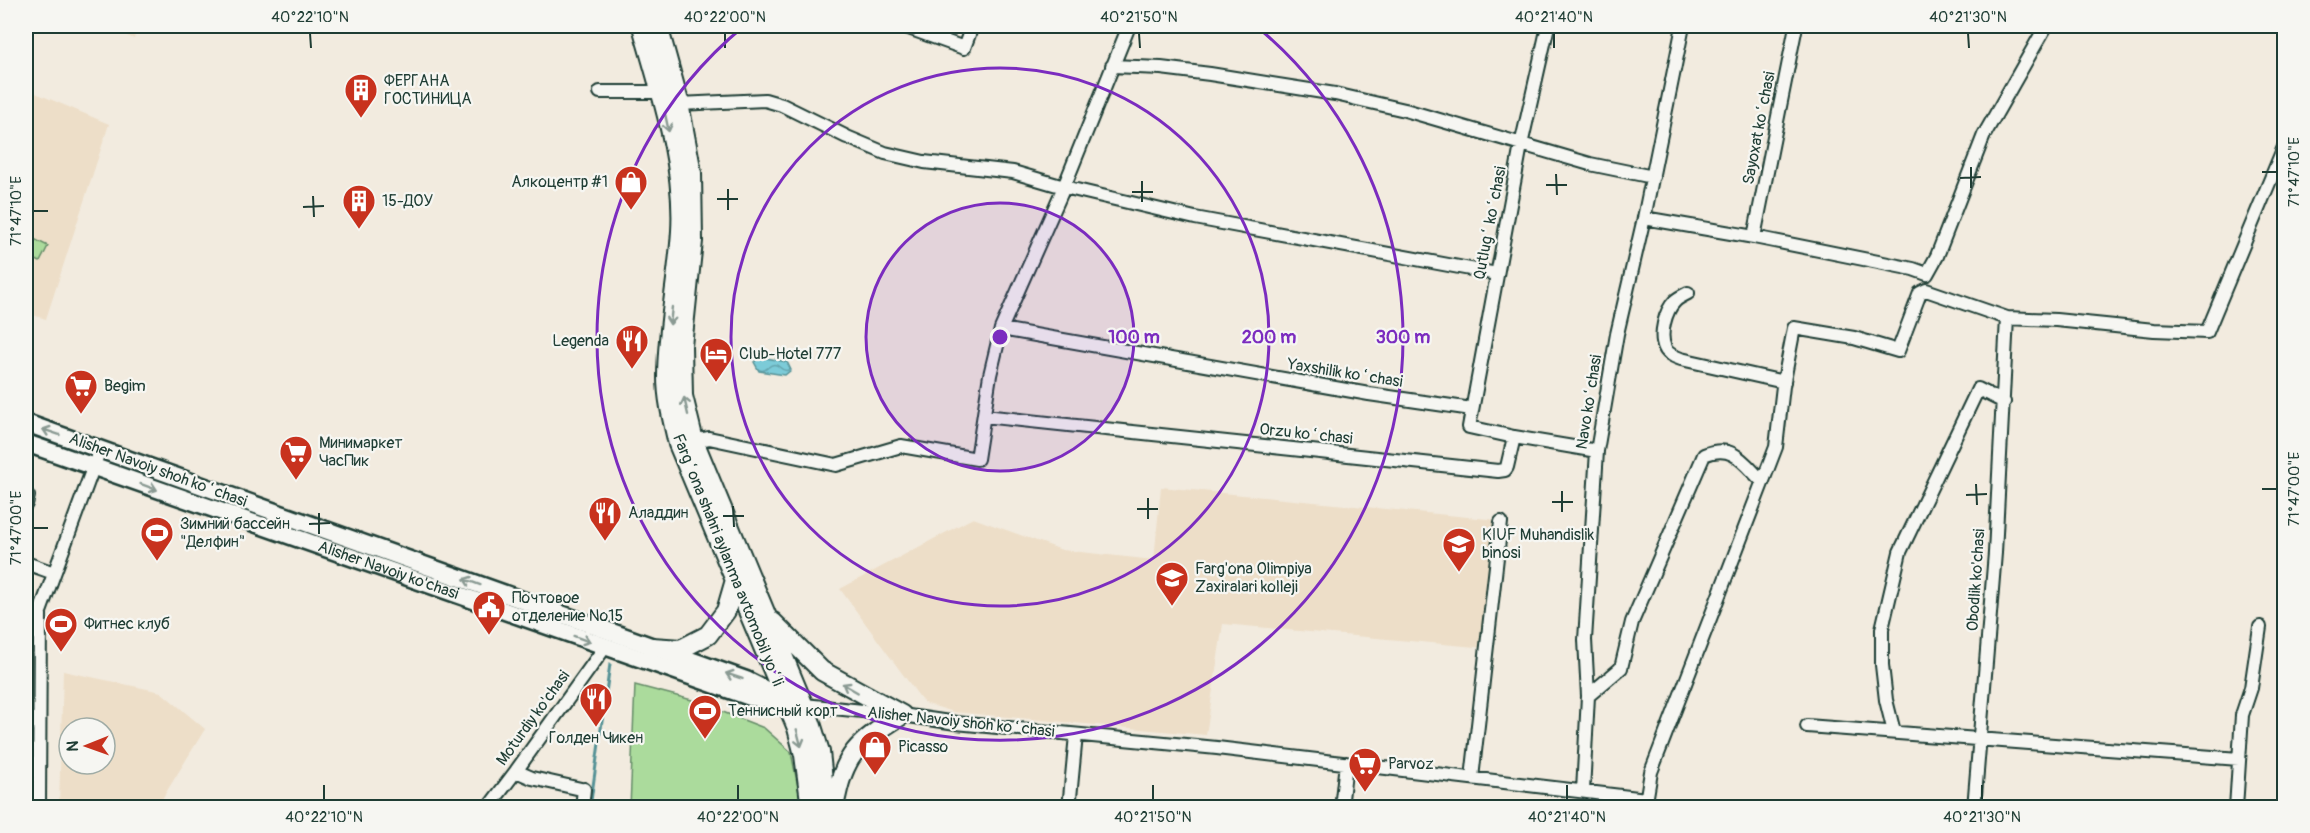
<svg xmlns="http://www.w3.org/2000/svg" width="2310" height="833" font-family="Pangolin,sans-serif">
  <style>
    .built { fill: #eddec8; fill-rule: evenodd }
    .green { fill: #abdb9c; stroke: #658c68; stroke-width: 1.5 }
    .water { fill: url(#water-waves); stroke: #579296; stroke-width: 1.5 }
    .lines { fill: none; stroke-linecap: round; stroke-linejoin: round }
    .stream { stroke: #579296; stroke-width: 3 }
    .minor-casing { stroke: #1f3d34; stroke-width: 16 }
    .major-casing { stroke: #1f3d34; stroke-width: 21 }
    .highway-casing { stroke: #1f3d34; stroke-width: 22 }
    .minor { stroke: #f6f6f2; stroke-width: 12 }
    .major { stroke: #f6f6f2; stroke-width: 16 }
    .highway { stroke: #f6f6f2; stroke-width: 18 }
    .oneway { stroke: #8a9a93 }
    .ticks { fill: none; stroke: #1f3d34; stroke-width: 2 }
    .ring { fill: none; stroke: #7b2cbf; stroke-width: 3 }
    .labels { text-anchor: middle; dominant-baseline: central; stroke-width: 4.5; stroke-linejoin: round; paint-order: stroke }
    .poi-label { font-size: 16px; fill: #1f3d34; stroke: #f6f6f2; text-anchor: start }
    .street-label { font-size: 16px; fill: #1f3d34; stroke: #f6f6f2 }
    .centre { fill: #7b2cbf; stroke: #f6f6f2; stroke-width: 3 }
    .ring-label { font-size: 18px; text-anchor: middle; font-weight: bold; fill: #7b2cbf; stroke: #f6f6f2; stroke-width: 4.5; stroke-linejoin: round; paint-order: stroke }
    .neatline { fill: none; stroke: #1f3d34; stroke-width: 2 }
    .ticks-label { font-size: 15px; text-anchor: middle; fill: #1f3d34 }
  </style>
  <defs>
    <pattern id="water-waves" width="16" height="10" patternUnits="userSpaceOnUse" patternTransform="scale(1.5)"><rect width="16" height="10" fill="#7ccbd8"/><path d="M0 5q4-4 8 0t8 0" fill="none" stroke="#65a6b0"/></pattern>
  </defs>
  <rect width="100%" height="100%" fill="#f2ebdf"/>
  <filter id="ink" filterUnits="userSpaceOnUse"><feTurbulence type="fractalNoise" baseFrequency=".0167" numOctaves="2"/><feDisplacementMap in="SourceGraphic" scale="12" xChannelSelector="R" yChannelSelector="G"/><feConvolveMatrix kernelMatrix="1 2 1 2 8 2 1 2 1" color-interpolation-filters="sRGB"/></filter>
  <g filter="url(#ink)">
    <path class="built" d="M 106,26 L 137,26 L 134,39 Z
      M 26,89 L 109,124 L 46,319 L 26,313 Z
      M 1161,487 L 1498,520 L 1487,648 L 1223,624 L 1206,735 L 954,712 L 924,703 L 840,589 L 973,518 L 1062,550 L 1154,560 Z
      M 63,671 L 161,692 L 205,729 L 162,799 L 124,807 L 59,807 ZM 69,728 L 105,728 L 105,764 L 69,764 Z"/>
    <path class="green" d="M 26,235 L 48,246 L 40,262 L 26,255 Z
      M 635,685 L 692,700 L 764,728 L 791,752 L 801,802 L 801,808 L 630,808 Z"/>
    <path class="water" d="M 761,357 L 787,362 L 791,370 L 785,375 L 759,371 L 754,362 Z"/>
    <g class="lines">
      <path class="stream" d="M 590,808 L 610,664"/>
      <g class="minor-casing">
        <path id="minor" d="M 903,26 L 964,48 L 972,26
          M 1112,66 L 1161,68 L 1210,74 L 1335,94 L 1405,110 L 1590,164 L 1653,177
          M 600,92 L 660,92
          M 679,104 L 765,100 L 782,105 L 847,137 L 885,153 L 924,162 L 1013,172 L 1064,187 L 1195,218 L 1497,274
          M 1644,218 L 1754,237 L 1913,269 L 1927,274 L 1937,256 L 1984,135 L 2046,26
          M 1754,237 L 1796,26
          M 1688,293 C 1684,295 1678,298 1675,301 C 1665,311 1659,335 1665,348 C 1667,354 1675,357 1681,359 L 1784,382
          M 1001,329 L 1369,394 L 1472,409
          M 984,416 L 1498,471 L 1505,470 L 1507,467 L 1514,437 L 1597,451
          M 1514,437 L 1469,427 L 1521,145 L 1548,26
          M 694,441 L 709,438 L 836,465 L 901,446 L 977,459 L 990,375 L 1001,329 L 1064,187 L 1129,26
          M 26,504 L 28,496
          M 26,563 L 54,573
          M 1588,696 L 1621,668 L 1632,622 L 1704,455 C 1733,443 1743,462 1762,481
          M 804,705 L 902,715 L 956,723 L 1217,748 L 1646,799
          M 1807,726 L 2239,759
          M 1894,732 L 1886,700 L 1882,665 L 1882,629 L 1900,552 L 1978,389 L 2004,402
          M 516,771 L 532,778 L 581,789
          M 1472,778 L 1501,522
          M 1583,791 L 1588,696 L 1585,640 L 1597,451 L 1617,334 L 1644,218 L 1683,26
          M 39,808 L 40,612 L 100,449
          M 488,808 L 516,771 L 605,647
          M 582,808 L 584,789
          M 1069,808 L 1076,735
          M 1341,808 L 1346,763
          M 1645,808 L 1651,772 L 1776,447 L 1783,386 L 1794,328 L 1854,338 L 1898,351 L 1920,293 L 1926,290 L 2007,318 L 2056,320 L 2154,330 L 2207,332 L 2284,147
          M 1974,808 L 1995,553 L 2007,318
          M 2236,808 L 2242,715 L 2251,688 L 2260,627"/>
      </g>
      <g class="major-casing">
        <g id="major">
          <path d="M 26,423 L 746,680 L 792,703"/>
          <path id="s1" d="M 26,443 L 750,697 L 777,700"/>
        </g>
      </g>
      <g class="highway-casing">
        <path id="highway" d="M 642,26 C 660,91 685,162 681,231 C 678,280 667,328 667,377 C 667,400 673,422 678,444 L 797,728 L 804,755 L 811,808
          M 658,26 L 678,98 L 692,173 L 693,241 L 682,346 L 683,396 L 694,441 L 811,723 L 820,752 L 826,808
          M 773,622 L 822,671 L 902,715
          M 652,647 L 681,649 L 708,635 L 726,611 L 735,580
          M 834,808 C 844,753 857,743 902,715"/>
      </g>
      <use href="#minor" class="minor"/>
      <use href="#major" class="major"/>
      <use href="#highway" class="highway"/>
    </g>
    <defs><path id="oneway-shaft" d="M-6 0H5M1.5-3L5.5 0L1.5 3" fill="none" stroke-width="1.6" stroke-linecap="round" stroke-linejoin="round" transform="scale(1.5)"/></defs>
    <g class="oneway">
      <use href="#oneway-shaft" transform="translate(667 123) rotate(78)"/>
      <use href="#oneway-shaft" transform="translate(671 316) rotate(96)"/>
      <use href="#oneway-shaft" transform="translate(686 406) rotate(-103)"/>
      <use href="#oneway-shaft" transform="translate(51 432) rotate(-161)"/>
      <use href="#oneway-shaft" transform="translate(149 487) rotate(20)"/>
      <use href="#oneway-shaft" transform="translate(472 582) rotate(-160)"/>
      <use href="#oneway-shaft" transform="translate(582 639) rotate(20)"/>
      <use href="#oneway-shaft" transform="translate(734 676) rotate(-161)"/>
      <use href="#oneway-shaft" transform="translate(850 688) rotate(-150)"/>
      <use href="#oneway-shaft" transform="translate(799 738) rotate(75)"/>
    </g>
  </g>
  <path class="ticks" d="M 310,33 L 311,48M 725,33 L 725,48M 1139,33 L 1140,48M 1554,33 L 1554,48M 1968,33 L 1969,48M 1971,167 L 1971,188M 2262,172 L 2277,172M 1556,174 L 1557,195M 1960,178 L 1981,177M 1142,181 L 1142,202M 1546,185 L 1567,185M 728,189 L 728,210M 1132,192 L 1153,192M 313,196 L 314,217M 717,199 L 738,199M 303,207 L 324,206M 33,211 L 48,211M 1976,484 L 1977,505M 2262,489 L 2277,489M 1562,491 L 1562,512M 1966,495 L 1987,494M 1148,498 L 1148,519M 1552,502 L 1573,502M 733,506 L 734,527M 1137,509 L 1158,509M 319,513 L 319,534M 723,516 L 744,516M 309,524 L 330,523M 33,528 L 48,528M 324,785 L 324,800M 738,785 L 738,800M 1153,785 L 1153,800M 1567,785 L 1567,800M 1982,785 L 1982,800"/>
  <circle cx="1000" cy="337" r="134" fill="#7b2cbf" fill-opacity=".12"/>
  <g class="ring">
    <circle cx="1000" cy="337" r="134"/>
    <circle cx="1000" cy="337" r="269"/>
    <path d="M1256 26A403 403 0 1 1 744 26"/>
  </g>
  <defs>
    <g id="building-pin" transform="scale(1.725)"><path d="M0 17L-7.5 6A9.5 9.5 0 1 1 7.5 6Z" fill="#c8321e" stroke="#f6f6f2"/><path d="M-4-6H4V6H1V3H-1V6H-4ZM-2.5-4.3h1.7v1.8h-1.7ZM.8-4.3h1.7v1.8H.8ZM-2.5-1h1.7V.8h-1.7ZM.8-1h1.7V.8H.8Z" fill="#fff"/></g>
    <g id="shop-pin" transform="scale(1.725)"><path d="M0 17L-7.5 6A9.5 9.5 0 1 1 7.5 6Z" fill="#c8321e" stroke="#f6f6f2"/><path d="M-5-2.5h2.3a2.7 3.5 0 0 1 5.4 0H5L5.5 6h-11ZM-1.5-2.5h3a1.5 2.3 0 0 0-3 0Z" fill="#fff"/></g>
    <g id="restaurant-pin" transform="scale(1.725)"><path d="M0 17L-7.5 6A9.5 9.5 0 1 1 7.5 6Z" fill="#c8321e" stroke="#f6f6f2"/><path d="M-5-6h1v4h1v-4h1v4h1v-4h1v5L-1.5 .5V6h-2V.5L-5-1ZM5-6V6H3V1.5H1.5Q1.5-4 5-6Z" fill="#fff"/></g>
    <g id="hotel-pin" transform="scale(1.725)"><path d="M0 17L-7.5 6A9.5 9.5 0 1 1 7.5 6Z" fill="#c8321e" stroke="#f6f6f2"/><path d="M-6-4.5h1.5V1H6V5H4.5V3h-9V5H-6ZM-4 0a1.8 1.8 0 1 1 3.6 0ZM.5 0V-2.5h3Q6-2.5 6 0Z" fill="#fff"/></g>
    <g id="supermarket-pin" transform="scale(1.725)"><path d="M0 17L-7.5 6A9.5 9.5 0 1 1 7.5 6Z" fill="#c8321e" stroke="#f6f6f2"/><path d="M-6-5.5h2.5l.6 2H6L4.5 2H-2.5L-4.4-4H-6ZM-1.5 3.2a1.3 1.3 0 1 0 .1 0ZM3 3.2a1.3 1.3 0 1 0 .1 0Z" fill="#fff"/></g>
    <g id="stadium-pin" transform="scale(1.725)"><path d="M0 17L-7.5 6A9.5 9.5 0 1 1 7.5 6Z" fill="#c8321e" stroke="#f6f6f2"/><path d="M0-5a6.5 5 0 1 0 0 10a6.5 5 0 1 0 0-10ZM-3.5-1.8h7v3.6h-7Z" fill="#fff"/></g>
    <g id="university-pin" transform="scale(1.725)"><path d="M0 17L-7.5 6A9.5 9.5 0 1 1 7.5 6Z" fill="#c8321e" stroke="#f6f6f2"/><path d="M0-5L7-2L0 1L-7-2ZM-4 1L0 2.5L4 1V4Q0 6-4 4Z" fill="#fff"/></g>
    <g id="civic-pin" transform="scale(1.725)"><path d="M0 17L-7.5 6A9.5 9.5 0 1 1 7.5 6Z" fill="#c8321e" stroke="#f6f6f2"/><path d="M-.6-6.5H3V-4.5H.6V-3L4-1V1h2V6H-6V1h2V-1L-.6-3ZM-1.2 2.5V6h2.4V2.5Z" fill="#fff"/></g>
  </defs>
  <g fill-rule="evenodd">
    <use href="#building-pin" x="361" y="90"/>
    <use href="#shop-pin" x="631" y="182"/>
    <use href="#building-pin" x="359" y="201"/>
    <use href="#restaurant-pin" x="632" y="341"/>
    <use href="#hotel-pin" x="716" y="354"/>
    <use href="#supermarket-pin" x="81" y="386"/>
    <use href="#supermarket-pin" x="296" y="452"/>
    <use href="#restaurant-pin" x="605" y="513"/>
    <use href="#stadium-pin" x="157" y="533"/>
    <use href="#university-pin" x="1459" y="544"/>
    <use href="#university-pin" x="1172" y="578"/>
    <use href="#civic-pin" x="489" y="607"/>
    <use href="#stadium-pin" x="61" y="624"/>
    <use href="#restaurant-pin" x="596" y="699"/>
    <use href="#stadium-pin" x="705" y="711"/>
    <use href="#shop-pin" x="875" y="747"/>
    <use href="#supermarket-pin" x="1365" y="764"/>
  </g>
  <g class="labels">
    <g class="poi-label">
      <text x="384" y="81">ФЕРГАНА<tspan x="384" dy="18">ГОСТИНИЦА</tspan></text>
      <text x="608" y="182" text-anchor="end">Алкоцентр #1</text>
      <text x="382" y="201">15-ДОУ</text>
      <text x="609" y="341" text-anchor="end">Legenda</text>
      <text x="739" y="354">Club-Hotel 777</text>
      <text x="104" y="386">Begim</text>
      <text x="319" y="443">Минимаркет<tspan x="319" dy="18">ЧасПик</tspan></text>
      <text x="628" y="513">Аладдин</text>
      <text x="180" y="524">Зимний бассейн<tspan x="180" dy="18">"Делфин"</tspan></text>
      <text x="1482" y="535">KIUF Muhandislik<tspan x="1482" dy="18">binosi</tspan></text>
      <text x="1195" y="569">Farg'ona Olimpiya<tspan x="1195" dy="18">Zaxiralari kolleji</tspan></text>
      <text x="512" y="598">Почтовое<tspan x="512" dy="18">отделение №15</tspan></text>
      <text x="84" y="624">Фитнес клуб</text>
      <text x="728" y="711">Теннисный корт</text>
      <text x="596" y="738" text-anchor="middle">Голден Чикен</text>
      <text x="898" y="747">Picasso</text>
      <text x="1388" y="764">Parvoz</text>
    </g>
    <g class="street-label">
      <text transform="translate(1759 128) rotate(-79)">Sayoxat koʻchasi</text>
      <text transform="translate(1490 223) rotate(-79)">Qutlugʻ koʻchasi</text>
      <text transform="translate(1345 373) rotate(9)">Yaxshilik koʻchasi</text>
      <text transform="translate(1589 402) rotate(-81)">Navo koʻchasi</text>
      <text transform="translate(1306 434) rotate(6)">Orzu koʻchasi</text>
      <text transform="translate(158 470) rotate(20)">Alisher Navoiy shoh koʻchasi</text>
      <text transform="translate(728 560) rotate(68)">Fargʻona shahri aylanma avtomobil yoʻli</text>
      <text stroke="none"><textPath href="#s1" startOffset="384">Alisher Navoiy ko'chasi</textPath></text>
      <text transform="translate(1976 580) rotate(-86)">Obodlik ko'chasi</text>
      <text transform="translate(533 718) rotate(-54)">Moturdiy ko'chasi</text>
      <text transform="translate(961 722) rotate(6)">Alisher Navoiy shoh koʻchasi</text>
    </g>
  </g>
  <circle cx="1000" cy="337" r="9" class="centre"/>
  <g class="ring-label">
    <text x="1134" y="343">100 m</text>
    <text x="1269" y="343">200 m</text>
    <text x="1403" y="343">300 m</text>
  </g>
  <rect width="2310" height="833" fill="none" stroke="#f6f6f2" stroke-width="66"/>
  <g transform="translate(87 746) rotate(269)"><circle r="28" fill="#f6f6f2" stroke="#a0aca6" stroke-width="1.5"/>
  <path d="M0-4.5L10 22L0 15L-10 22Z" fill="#c8321e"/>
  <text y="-9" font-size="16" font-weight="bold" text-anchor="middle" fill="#1f3d34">N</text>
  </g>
  <rect x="33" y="33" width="2244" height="767" class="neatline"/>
  <g class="ticks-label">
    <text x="310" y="22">40°22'10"N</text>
    <text x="725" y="22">40°22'00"N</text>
    <text x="1139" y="22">40°21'50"N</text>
    <text x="1554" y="22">40°21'40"N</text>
    <text x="1968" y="22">40°21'30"N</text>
    <text transform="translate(2294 172) rotate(-90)" y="5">71°47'10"E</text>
    <text transform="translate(16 211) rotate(-90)" y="5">71°47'10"E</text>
    <text transform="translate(2294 489) rotate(-90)" y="5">71°47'00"E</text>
    <text transform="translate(16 528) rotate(-90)" y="5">71°47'00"E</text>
    <text x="324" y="822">40°22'10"N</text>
    <text x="738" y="822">40°22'00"N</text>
    <text x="1153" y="822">40°21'50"N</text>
    <text x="1567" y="822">40°21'40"N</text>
    <text x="1982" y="822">40°21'30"N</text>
  </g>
</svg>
